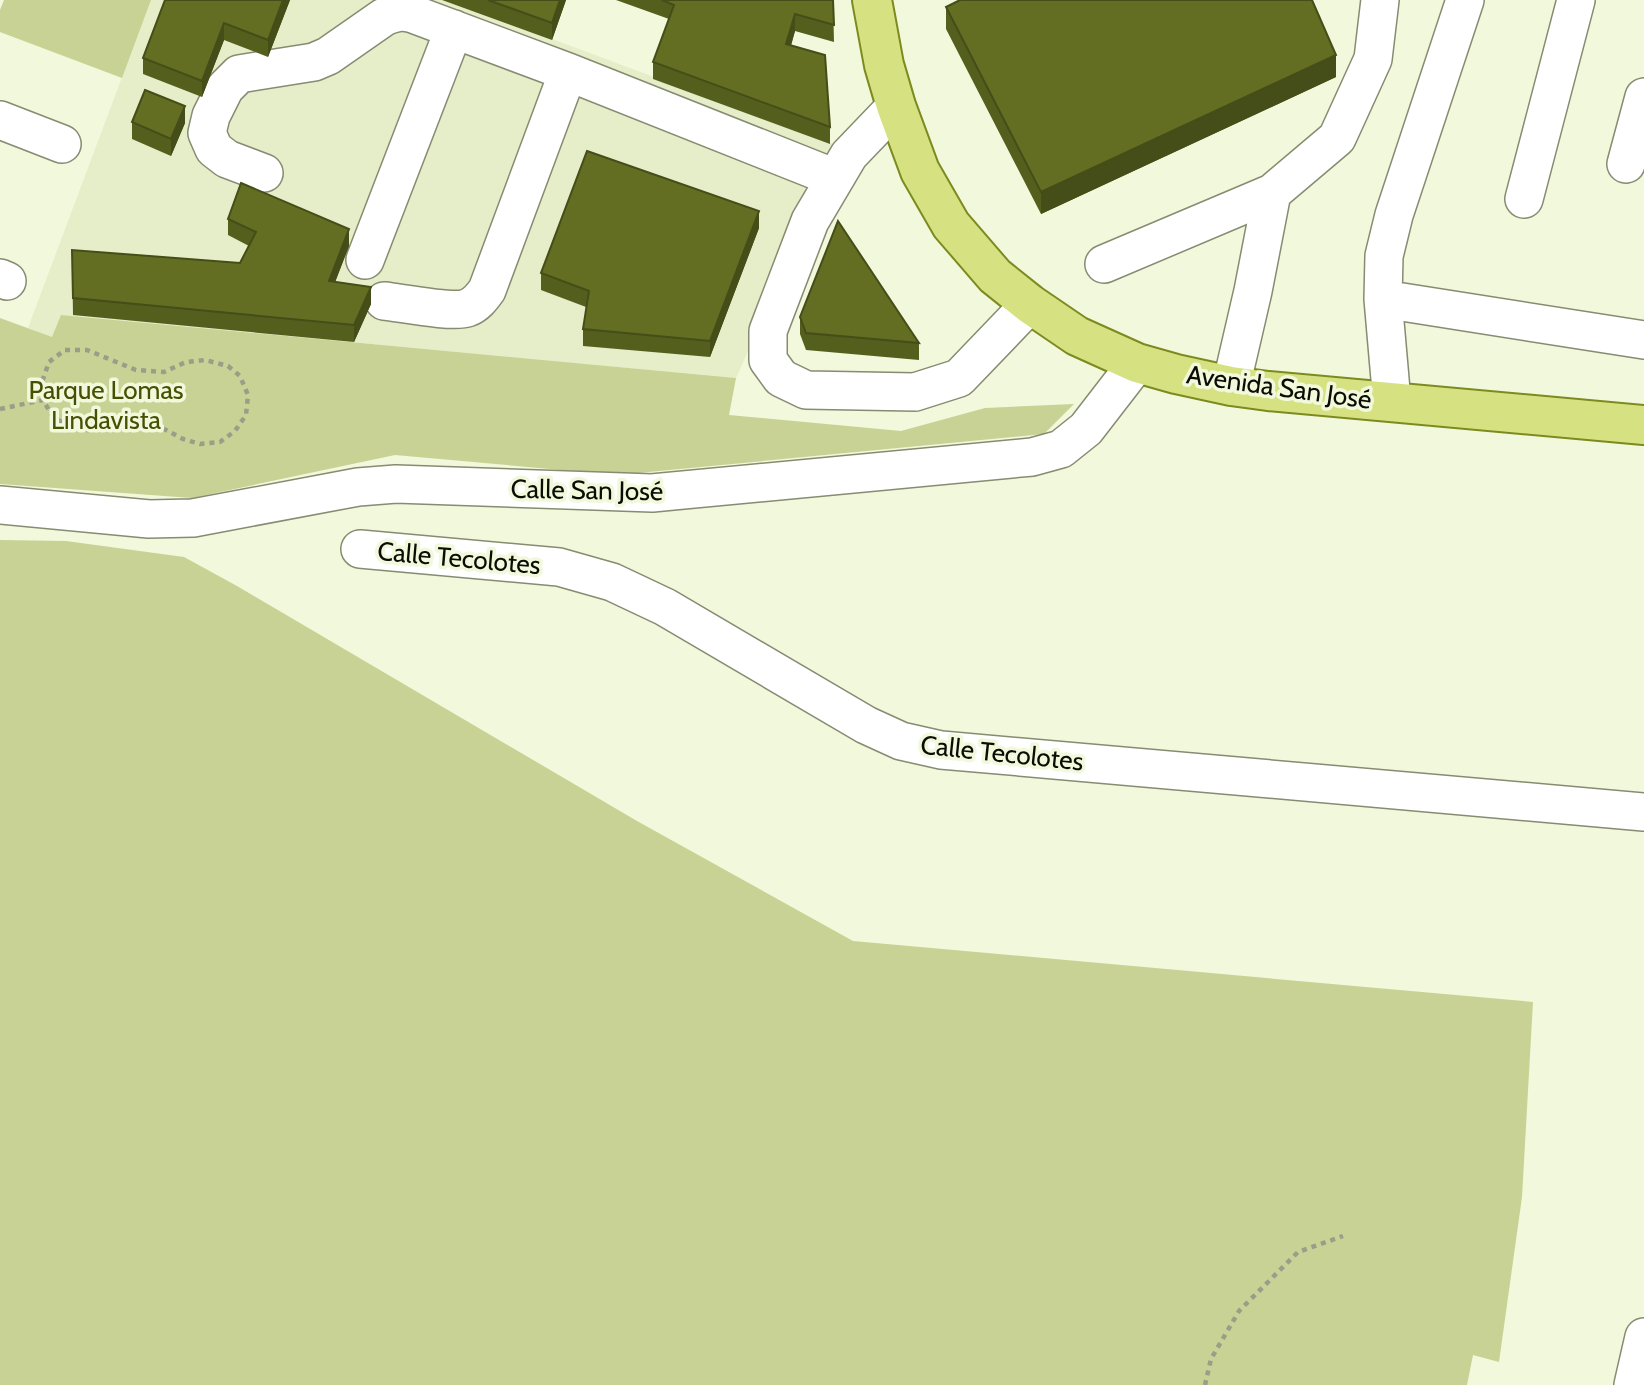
<svg xmlns="http://www.w3.org/2000/svg" width="1644" height="1385" font-family="Cabin,sans-serif">
  <style>
    .built { fill: #e6edc9 }
    .green { fill: #c7d294 }
    .lines { fill: none; stroke-linecap: round; stroke-linejoin: round }
    .minor-casing { stroke: #868b71; stroke-width: 40 }
    .major-casing { stroke: #7d8a1f; stroke-width: 42 }
    .path { stroke: #999e89; stroke-width: 4.5; stroke-dasharray: 5 5; stroke-linecap: butt }
    .minor { stroke: #fff; stroke-width: 37 }
    .major { stroke: #d6e282; stroke-width: 38 }
    .wall { fill: #555f1d }
    .shaded-wall { fill: #454d18 }
    .building { fill: #636e22; stroke: #454d18; stroke-width: 2 }
    .labels { text-anchor: middle; dominant-baseline: central; stroke-width: 7; stroke-linejoin: round; paint-order: stroke }
    .street-label { font-size: 26px; fill: #0b0c04; stroke: #f1f8db }
    .park-label { font-size: 26px; fill: #464f02; stroke: #f1f8db }
  </style>
  <rect width="100%" height="100%" fill="#f1f8db"/>
  <path class="built" d="M 151,0 L 448,0 L 839,146 L 736,378 L 62,315 L 52,338 L 28,328 Z"/>
  <path class="green" d="M 4,0 L 151,0 L 122,78 L 0,32 L 0,10 Z
    M 61,315 L 736,378 L 729,415 L 901,431 L 985,408 L 1074,404 L 1044,434 L 617,475 L 395,455 L 192,498 L 0,484 L 0,318 L 52,337 Z
    M 0,540 L 66,541 L 184,557 L 237,586 L 637,821 L 853,941 L 1533,1002 L 1522,1197 L 1499,1362 L 1473,1355 L 1467,1385 L 0,1385 Z"/>
  <g class="lines">
    <g class="minor-casing">
      <path id="minor" d="M 896,106 L 849,155 L 810,221 L 768,331 L 768,360 L 781,378 L 806,390 L 915,392 L 959,378 L 1030,304
        M 0,120 L 62,144
        M 1626,164 L 1644,97
        M 264,173 L 227,159 L 214,149 L 207,133 L 211,116 L 225,88 L 239,74 L 314,62 L 328,56 L 384,17 C 395,12 402,11 413,14 L 568,72 L 835,178
        M 1524,199 L 1576,0
        M 365,260 L 454,29
        M 1104,264 L 1272,193
        M 0,278 L 7,281
        M 1383,299 L 1644,340
        M 384,301 C 402,303 453,313 467,308 C 476,305 482,297 487,290 L 568,72
        M 1231,386 L 1253,291 L 1272,193 L 1337,138 L 1373,59 L 1380,0
        M 1392,402 L 1383,299 L 1384,256 L 1394,215 L 1465,0
        M 0,505 L 149,519 L 193,518 L 358,487 L 396,484 L 652,493 L 1032,457 L 1061,449 L 1086,429 L 1137,363
        M 360,549 L 559,567 L 612,582 L 665,607 L 866,725 L 901,741 L 941,750 L 1644,812
        M 1633,1385 L 1644,1337"/>
    </g>
    <g class="major-casing">
      <path id="major" d="M 872,0 L 884,65 L 896,106 L 920,171 L 951,225 L 995,276 L 1030,304 L 1077,336 L 1137,363 L 1176,374 L 1231,386 L 1268,391 L 1644,425"/>
    </g>
    <path class="path" d="M 65,350 L 87,350 L 136,370 L 164,372 L 186,362 L 205,360 L 228,366 L 240,376 L 248,395 L 246,415 L 235,431 L 220,442 L 200,444 L 183,439 L 149,421 L 125,421 L 103,429 L 87,430 L 69,426 L 53,417 L 43,400 L 42,382 L 49,362 Z
      M 0,409 L 43,400
      M 1205,1385 L 1211,1359 L 1239,1311 L 1298,1252 L 1343,1236"/>
    <use href="#minor" class="minor"/>
    <use href="#major" class="major"/>
  </g>
  <path class="wall" d="M 165,0 L 290,0 L 268,57 L 224,40 L 202,97 L 143,74 L 143,58 Z
    M 442,0 L 566,0 L 552,40 Z
    M 616,0 L 833,0 L 834,42 L 795,31 L 791,46 L 830,127 L 830,144 L 653,79 L 653,62 L 669,19 Z
    M 946,7 L 1336,77 L 1041,214 L 946,29 Z
    M 132,122 L 185,123 L 171,156 L 132,139 Z
    M 228,219 L 349,246 L 335,282 L 371,304 L 354,342 L 73,315 L 72,250 L 240,263 L 249,246 L 228,235 Z
    M 759,228 L 710,357 L 583,346 L 583,329 L 586,307 L 541,290 L 541,273 Z
    M 800,317 L 919,343 L 919,360 L 806,350 L 800,334 Z"/>
  <path class="shaded-wall" d="M 283,0 L 290,0 L 268,57 L 268,40 Z
    M 560,0 L 566,0 L 552,40 L 552,23 Z
    M 795,14 L 795,31 L 786,61 L 786,44 Z
    M 224,23 L 224,40 L 202,97 L 202,81 Z
    M 1336,55 L 1336,77 L 1041,214 L 1041,192 Z
    M 185,106 L 185,123 L 171,156 L 171,139 Z
    M 759,211 L 759,228 L 710,357 L 710,341 Z
    M 349,229 L 349,246 L 329,298 L 329,281 Z
    M 371,287 L 371,304 L 354,342 L 354,325 Z"/>
  <path class="building" d="M 165,0 L 283,0 L 268,40 L 224,23 L 202,81 L 143,58 Z
    M 488,0 L 560,0 L 552,23 Z
    M 662,0 L 833,0 L 834,25 L 795,14 L 786,44 L 825,55 L 830,127 L 653,62 L 674,5 Z
    M 960,0 L 1312,0 L 1336,55 L 1041,192 L 946,7 Z
    M 145,90 L 185,106 L 171,139 L 132,122 Z
    M 587,151 L 759,211 L 710,341 L 583,329 L 589,291 L 541,273 Z
    M 241,183 L 349,229 L 329,281 L 371,287 L 354,325 L 73,298 L 72,250 L 240,263 L 256,232 L 228,219 Z
    M 838,221 L 919,343 L 806,333 L 800,317 Z"/>
  <g class="labels">
    <g class="street-label">
      <text transform="translate(1279 387) rotate(8)">Avenida San José</text>
      <text transform="translate(587 490) rotate(1)">Calle San José</text>
      <text transform="translate(459 558) rotate(5)">Calle Tecolotes</text>
      <text transform="translate(1002 753) rotate(6)">Calle Tecolotes</text>
    </g>
    <g class="park-label">
      <text x="106" y="390">Parque Lomas<tspan x="106" dy="30">Lindavista</tspan></text>
    </g>
  </g>
</svg>
